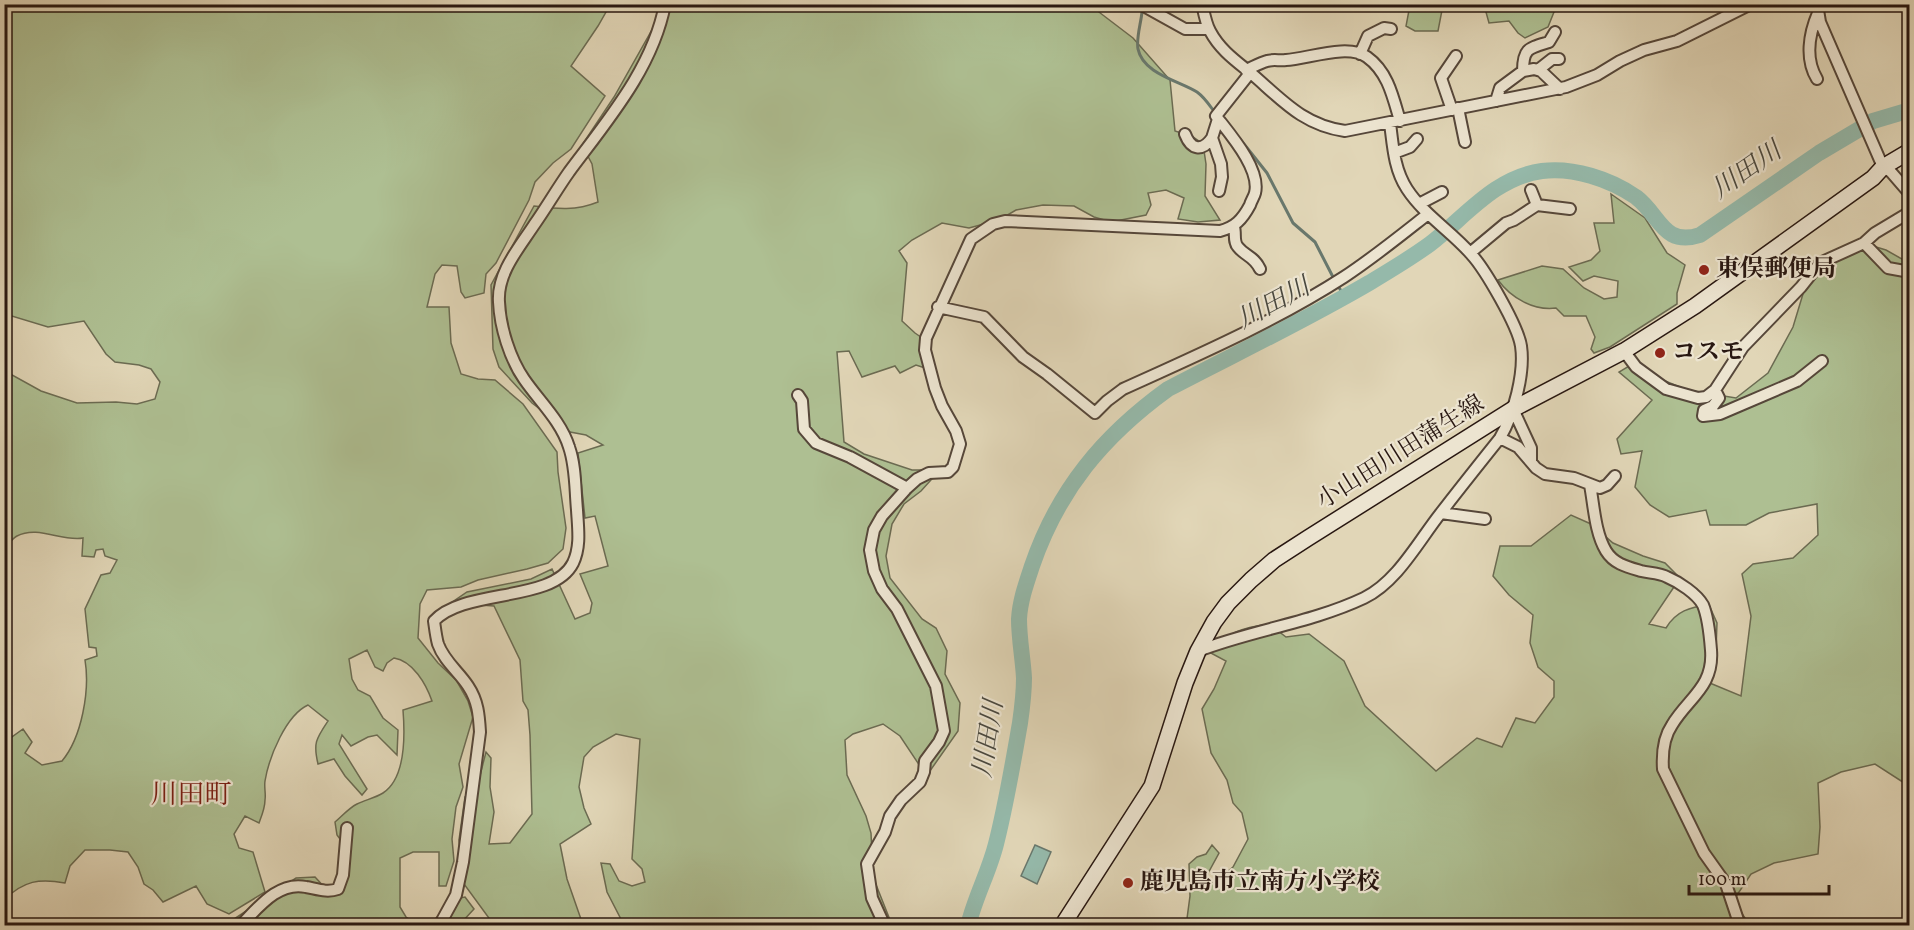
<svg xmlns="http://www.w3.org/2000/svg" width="1914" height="930" font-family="Vollkorn,'Noto Serif JP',serif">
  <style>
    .green { fill: #aebf92; stroke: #6b6b52; stroke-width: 1.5 }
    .water { fill: #95b9aa; stroke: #69786d; stroke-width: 1.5 }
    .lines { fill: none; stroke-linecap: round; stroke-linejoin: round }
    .stream { stroke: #69786d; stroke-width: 3 }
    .river { stroke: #95b9aa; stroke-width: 16 }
    .street-casing { stroke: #56473a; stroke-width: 14 }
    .secondary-casing { stroke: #281711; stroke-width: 18 }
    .street { stroke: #ece4d0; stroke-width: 10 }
    .secondary { stroke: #ece4d0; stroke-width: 15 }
    .poi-dot { fill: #8f2418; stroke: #ece4d0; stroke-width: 2 }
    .labels { text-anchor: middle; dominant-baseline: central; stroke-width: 4.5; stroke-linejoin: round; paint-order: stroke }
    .poi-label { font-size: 24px; font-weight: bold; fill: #281711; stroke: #ece4d0; text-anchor: start }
    .street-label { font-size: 24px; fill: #281711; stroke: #ece4d0 }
    .water-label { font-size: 26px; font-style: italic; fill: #49483f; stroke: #ece4d0 }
    .quarter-label { font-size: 27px; fill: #7a1f14; stroke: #ece4d0 }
  </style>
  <rect width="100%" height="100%" fill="#e1d6b7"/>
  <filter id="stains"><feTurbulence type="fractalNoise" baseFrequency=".00333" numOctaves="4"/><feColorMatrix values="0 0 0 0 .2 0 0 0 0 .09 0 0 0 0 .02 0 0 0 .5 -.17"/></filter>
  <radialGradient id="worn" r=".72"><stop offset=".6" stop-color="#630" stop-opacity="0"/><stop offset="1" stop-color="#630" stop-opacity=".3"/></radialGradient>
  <path class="green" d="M 5,5 L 610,5 L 598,26 L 571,66 L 605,96 L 571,149 L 553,163 L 535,182 L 529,200 L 496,263 L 486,274 L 484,293 L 465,298 L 461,292 L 457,266 L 442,265 L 435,274 L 427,307 L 449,307 L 451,343 L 461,374 L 478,379 L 495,380 L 523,404 L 557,452 L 558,472 L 566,528 L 563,549 L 548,563 L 527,569 L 478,580 L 461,587 L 427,590 L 420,604 L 418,638 L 438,663 L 456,680 L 468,701 L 473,717 L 459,764 L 463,787 L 456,807 L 452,839 L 454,861 L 446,886 L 439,886 L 439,852 L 413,852 L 400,858 L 400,907 L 406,917 L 416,924 L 415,925 L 225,925 L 296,878 L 315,877 L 328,891 L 338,889 L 346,847 L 337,835 L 335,822 C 342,816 349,808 357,804 C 365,800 375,798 383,793 C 406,778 405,735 403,710 L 432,701 C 426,684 413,661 394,658 L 387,663 L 383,671 L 375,667 L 367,650 L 349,659 L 352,679 L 358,690 L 370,696 L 383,718 L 398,730 L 397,755 L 377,735 L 368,737 L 351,746 L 342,735 L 339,744 L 367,789 L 362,795 L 345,776 L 334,759 L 318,764 C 313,743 316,739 328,721 L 308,705 C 286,715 269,757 265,781 C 264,787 266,794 265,800 C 265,808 262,815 259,823 L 245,816 L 234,834 L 239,848 L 253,852 L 265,892 L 229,914 L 207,904 L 196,886 L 163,902 L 153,890 L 144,884 L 138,867 L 128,852 L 110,850 L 85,850 L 70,866 L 65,883 C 39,878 24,881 5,899 L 5,742 L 23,729 L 32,742 L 25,753 L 42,765 L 62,761 C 82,737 90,690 85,660 L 97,656 L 96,648 L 89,647 L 85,609 L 101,575 L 110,573 L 117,560 L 105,556 L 103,549 L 96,550 L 94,557 L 82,556 L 83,538 C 62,542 38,525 17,536 C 13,538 10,543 6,546 L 5,565 L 5,371 L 41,391 L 77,403 L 116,402 L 137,404 L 155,399 L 160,382 L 151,369 L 139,365 L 115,362 L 106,354 L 84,321 L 48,327 L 5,314 Z
    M 666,5 L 1091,5 L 1091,6 L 1133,38 L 1170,80 L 1175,131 L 1193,137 L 1203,144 L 1206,164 L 1205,196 L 1220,220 L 1198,222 L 1178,219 L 1184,198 L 1166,190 L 1148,193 L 1151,205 L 1146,215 L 1111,222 L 1094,217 L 1074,206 L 1043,205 L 1016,210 L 999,220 L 969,228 L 942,223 L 912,240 L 899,251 L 907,263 L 902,321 L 915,333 L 928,342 L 925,368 L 916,365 L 900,373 L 895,366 L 862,377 L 849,351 L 837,352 L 844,442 L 864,454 L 912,470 L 940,470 L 921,491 L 904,504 L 892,524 L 886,556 L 890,578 L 922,619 L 936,628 L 947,651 L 945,674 L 960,703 L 958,731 L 925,778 L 918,763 L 900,736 L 883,724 L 853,734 L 845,740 L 847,775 L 866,816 L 871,833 L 873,877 L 892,925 L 624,925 L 607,892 L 601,863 L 610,864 L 619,881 L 632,886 L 645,882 L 642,869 L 632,859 L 640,739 L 616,734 L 593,747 L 584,757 L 579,787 L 584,808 L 591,824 L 560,844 L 567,879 L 583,925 L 494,925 L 464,884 L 459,840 L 465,797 L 475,795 L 486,752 L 491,758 L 490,787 L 494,812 L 489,844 L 510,843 L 532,814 L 530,735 L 528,710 L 523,701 L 520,660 L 494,606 L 451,603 L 467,592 L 531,579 L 552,569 L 575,619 L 590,613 L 592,603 L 580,574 L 608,566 L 595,516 L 585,518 L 578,453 L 603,445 L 586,435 L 570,432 L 532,403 L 499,367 L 493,349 L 491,285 L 534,206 C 557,209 576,211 598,202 L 592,164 L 582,145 L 614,97 Z
    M 1410,5 L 1443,5 L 1438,31 L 1415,31 L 1406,26 Z
    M 1484,5 L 1484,4 L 1565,5 L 1554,12 L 1548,27 L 1525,38 L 1518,33 L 1509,21 L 1489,23 Z
    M 1611,194 L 1645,218 L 1667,253 L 1685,265 L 1677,293 L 1677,304 L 1610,347 L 1594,353 L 1591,349 L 1595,337 L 1586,316 L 1564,316 L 1556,308 C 1534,311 1511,298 1498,280 L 1542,266 L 1563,269 L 1584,288 L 1604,299 L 1617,297 L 1618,281 L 1594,276 L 1583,281 L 1569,267 L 1591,260 L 1600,251 L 1594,223 L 1614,223 Z
    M 1866,244 L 1886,250 L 1909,263 L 1909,786 L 1875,764 L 1841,772 L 1818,783 L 1820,827 L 1818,854 L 1774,863 L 1751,874 L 1733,901 L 1750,925 L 1186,926 L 1190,896 L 1189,864 L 1197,857 L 1206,854 L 1212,845 L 1219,853 L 1206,877 L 1214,883 L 1233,867 L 1248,839 L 1242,813 L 1233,803 L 1227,780 L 1211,753 L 1202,709 L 1214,689 L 1226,661 L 1209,652 C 1229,632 1241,628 1269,624 L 1286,637 L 1309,634 L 1344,661 L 1365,706 L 1436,771 L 1477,738 L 1502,747 L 1516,718 L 1535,723 L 1554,697 L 1554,681 L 1538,667 L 1530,643 L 1533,615 L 1509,595 L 1493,576 L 1500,546 L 1531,546 L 1571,515 L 1591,524 L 1613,543 L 1643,556 L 1665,563 L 1680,578 L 1649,624 L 1666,628 C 1676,611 1690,607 1709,605 L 1717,623 L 1716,650 L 1705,681 L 1741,696 L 1751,616 L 1742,574 L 1753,564 L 1793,558 L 1818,535 L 1817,504 L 1769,513 L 1746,525 L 1710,525 L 1706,510 L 1669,517 L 1650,505 L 1635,487 L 1642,451 L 1621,454 L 1617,439 L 1652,400 L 1619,372 L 1629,366 L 1687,390 L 1736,398 L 1768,373 L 1793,327 L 1806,284 L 1844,248 Z
    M 465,897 L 474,909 L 462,922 L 465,925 L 429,926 L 439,915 L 449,900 Z"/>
  <path class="water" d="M 1035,845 L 1051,852 L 1037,884 L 1021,876 Z"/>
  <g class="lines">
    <path class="stream" d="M 1142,12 C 1141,23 1136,38 1138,49 C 1143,74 1180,81 1197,92 C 1204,97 1208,103 1213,110
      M 1240,139 L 1267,173 L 1293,223 L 1315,242 L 1334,279
      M 1337,284 L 1344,296"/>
    <path class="river" d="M 968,926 C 975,897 989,872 996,844 C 1006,805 1013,763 1020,723 C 1022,709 1024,693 1024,678 C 1023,659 1019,639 1019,619 C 1020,601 1026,584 1032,566 C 1058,490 1103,436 1168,389 C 1235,354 1304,321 1369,283 C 1389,271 1411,258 1430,244 C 1465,217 1495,177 1542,171 C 1573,167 1610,179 1636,197 C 1660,215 1663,247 1700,235 L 1819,153 L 1873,121 L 1910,110"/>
    <g class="street-casing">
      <path id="street" d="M 1140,4 L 1185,29 L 1208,29
        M 1202,4 C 1204,13 1206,24 1210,31 C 1220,50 1236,61 1252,74 C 1282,100 1303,125 1345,131 L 1566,87 L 1597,75 L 1620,61 L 1644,50 L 1677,41 L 1751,4
        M 1817,4 L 1820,22 L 1883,167 L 1891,172 L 1910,194
        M 1360,54 L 1368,36 L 1384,28 L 1391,29
        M 1246,70 C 1253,67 1260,63 1267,61 C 1273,59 1280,61 1286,60 C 1307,59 1348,43 1367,57 C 1388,72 1393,97 1400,121
        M 1538,70 L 1552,59 L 1559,59
        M 1523,71 C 1523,48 1529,48 1549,42 L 1555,32
        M 1817,79 C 1805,59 1809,34 1818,13
        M 1496,101 L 1500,88 L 1523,71 L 1534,69 L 1541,71 L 1560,89
        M 1458,108 L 1465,142
        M 1452,110 L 1441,78 L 1456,56
        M 1218,119 L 1212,138 L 1221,164 L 1222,177 L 1219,191
        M 1185,134 C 1191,150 1202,152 1212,138
        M 1394,153 L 1410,147 L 1417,139
        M 1531,190 L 1537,205
        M 1419,204 L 1442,192
        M 1234,227 C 1236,233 1233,242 1238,247 C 1245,256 1254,256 1260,269
        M 1864,243 L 1888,268 L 1910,272
        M 1470,253 L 1506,223 L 1514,220 L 1537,205 L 1570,209
        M 938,307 L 984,317 L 1023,357 L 1047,374 L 1095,413 L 1107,401 L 1123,389 C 1198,355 1274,322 1344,277 C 1373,258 1400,236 1428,214
        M 1624,351 L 1636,367 L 1666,389 L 1698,398 L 1706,397 L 1715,390 L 1743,347 L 1801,287 L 1820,263 L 1864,243 L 1875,233 L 1910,212
        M 1715,390 L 1719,398 L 1713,406 L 1704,410 L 1703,416 L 1720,414 L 1797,381 L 1822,361
        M 798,395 L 802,401 L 804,429 L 816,443 L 850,457 L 907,488
        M 1513,409 L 1531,448 L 1531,462
        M 1500,438 L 1518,447 L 1536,468 L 1545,474 L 1574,478 L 1600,488 L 1607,485 L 1615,476
        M 1590,485 C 1594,506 1595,533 1606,551 C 1614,564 1627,567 1641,571 C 1649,573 1660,573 1667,577 C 1679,582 1697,594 1703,605 C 1708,617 1710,637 1711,650 C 1714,687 1688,698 1672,725 C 1663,738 1662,753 1663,769 L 1704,853 L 1726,884 L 1740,926
        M 1441,513 L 1485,519
        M 1198,651 C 1252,630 1311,623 1364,598 C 1397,582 1418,542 1440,514 C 1460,488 1480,463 1500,438 C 1514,414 1525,373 1521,346 C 1518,326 1485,269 1471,254 C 1451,231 1424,215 1407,189 C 1394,169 1393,146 1390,123
        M 240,926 C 258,908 278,881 306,887 C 317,889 327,893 338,889 L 343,875 L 347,828
        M 439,926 L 456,895 L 463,862 L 480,732 C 479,715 478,701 468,686 C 459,672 444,661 438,644 C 436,637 435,628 434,621 C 464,588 553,603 573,563 C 581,546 578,528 577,510 C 575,489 576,467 569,447 C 561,421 539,401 524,379 C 510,359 500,327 499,302 C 497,273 519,248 534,225 C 546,208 557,189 569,172 C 607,121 653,68 665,4
        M 887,926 L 883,922 L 872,898 L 867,864 L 885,832 L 890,816 L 901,800 L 920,782 L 924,772 L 925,761 L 939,742 L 944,731 L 936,686 L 897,609 L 882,589 L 874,571 L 870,550 L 874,530 L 882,516 L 907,488 L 917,479 L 929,473 L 948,472 L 953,467 L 960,444 L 956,431 L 942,406 L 935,388 L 925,350 L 926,338 L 971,239 L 993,224 L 1005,221 L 1220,231 C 1235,227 1242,220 1250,205 C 1251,201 1254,197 1255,193 C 1261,169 1229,133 1216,116 L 1250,73"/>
    </g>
    <g class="secondary-casing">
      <path id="secondary" d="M 1062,926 L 1152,786 L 1185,683 L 1198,651 L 1214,622 L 1228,603 L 1251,580 L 1274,560 L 1308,538 L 1513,409 L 1624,351 L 1695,306 L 1873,178 L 1883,167 L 1910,151"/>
    </g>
    <use href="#street" class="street"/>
    <use href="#secondary" class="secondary"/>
  </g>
  <g class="poi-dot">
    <circle cx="1704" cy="270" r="6"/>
    <circle cx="1660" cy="353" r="6"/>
    <circle cx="1128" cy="883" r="6"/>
  </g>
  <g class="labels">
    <g class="poi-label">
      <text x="1716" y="270">東俣郵便局</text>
      <text x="1672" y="353">コスモ</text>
      <text x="1140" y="883">鹿児島市立南方小学校</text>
    </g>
    <g class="street-label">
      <text transform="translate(1401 453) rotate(-32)">小山田川田蒲生線</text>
    </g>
    <g class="water-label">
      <text transform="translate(1747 171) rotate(-35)">川田川</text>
      <text transform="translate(1274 304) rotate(-28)">川田川</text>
      <text transform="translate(989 739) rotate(-81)">川田川</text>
    </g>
    <g class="quarter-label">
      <text x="191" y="796">川田町</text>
    </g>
  </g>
  <rect width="1914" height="930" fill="none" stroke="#e1d6b7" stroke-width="24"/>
  <rect x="6" y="6" width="1902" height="918" fill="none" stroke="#281711" stroke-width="3"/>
  <rect x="12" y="12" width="1890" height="906" fill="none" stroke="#281711" stroke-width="1.5"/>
  <path d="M1689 885v9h140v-9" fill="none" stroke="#281711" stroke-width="3"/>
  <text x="1698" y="885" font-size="18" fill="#281711" stroke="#ece4d0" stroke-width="4.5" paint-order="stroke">100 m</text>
  <rect width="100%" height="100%" filter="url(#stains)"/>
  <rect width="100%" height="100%" fill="url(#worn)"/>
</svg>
